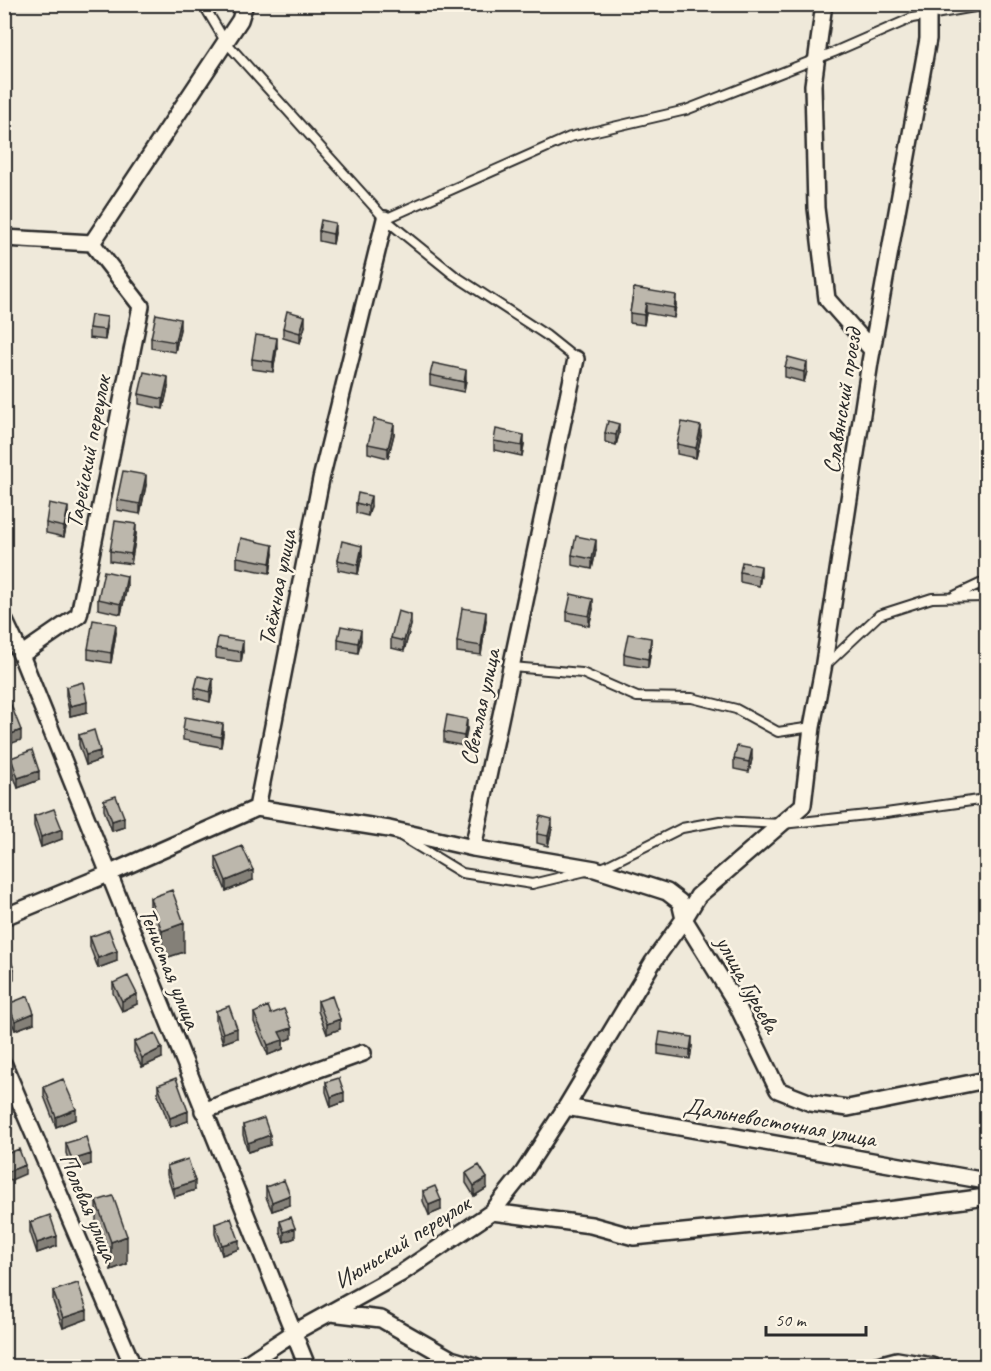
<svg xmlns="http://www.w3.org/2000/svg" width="991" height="1371" font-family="Caveat,sans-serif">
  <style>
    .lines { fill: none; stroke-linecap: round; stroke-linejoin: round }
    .service-casing { stroke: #2b2b2b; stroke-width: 12 }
    .minor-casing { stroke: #2b2b2b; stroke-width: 20 }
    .service { stroke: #fcf5e5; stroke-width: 8 }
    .minor { stroke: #fcf5e5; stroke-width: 15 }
    .wall { fill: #a29d94; stroke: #2b2b2b; stroke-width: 1.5 }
    .shaded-wall { fill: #848078; stroke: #2b2b2b; stroke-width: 1.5 }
    .building { fill: #bcb7ac; stroke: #2b2b2b; stroke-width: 1.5 }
    .labels { text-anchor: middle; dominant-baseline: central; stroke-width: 5; stroke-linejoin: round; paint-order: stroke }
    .street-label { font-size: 24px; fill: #2b2b2b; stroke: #fcf5e5 }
  </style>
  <rect width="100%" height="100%" fill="#efe9da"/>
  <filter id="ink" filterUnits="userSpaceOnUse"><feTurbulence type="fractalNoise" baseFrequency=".0167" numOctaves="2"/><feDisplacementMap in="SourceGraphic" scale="12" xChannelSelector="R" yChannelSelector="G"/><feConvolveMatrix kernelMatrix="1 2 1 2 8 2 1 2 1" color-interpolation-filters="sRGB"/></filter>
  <g filter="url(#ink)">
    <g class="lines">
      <g class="service-casing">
        <path id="service" d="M 203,4 L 225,41 L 385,219 L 454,275 L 546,335 L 576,359
          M 385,219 L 570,137 L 686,110 L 834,52 L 912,18 L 986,5
          M 954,596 L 986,581
          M 826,665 L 879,615 L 932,598 L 986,597
          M 512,667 L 582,673 L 637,697 L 692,698 L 736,709 L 778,732 L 812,727
          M 401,836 L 462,873 L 532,884 L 586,871
          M 601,868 L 606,866 L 682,828 L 720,821 L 782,824 L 886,813 L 986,799"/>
      </g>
      <g class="minor-casing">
        <path id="minor" d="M 824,4 L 813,85 L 816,208 L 827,299 L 872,350
          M 4,238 L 92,243
          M 92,243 L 240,20 L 245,4
          M 4,619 L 21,655 L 307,1366
          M 21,655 L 79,615 L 141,306 L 92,243
          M 257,808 L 389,829 L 473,848 L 576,359
          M 473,848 L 595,869 L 667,892 L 680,902 L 684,919 L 736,1003 L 778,1090 L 811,1103 L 848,1108 L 986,1080
          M 4,917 L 108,874 L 257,808 L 321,479 L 385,219
          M 4,1065 L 133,1366
          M 566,1107 L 986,1181
          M 203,1111 L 363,1053
          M 492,1212 L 591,1225 L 634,1237 L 843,1216 L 986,1197
          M 331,1313 L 381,1319 L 451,1359 L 475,1366
          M 243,1366 L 293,1333 L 400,1274 L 492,1212 L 523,1173 L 566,1107 L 653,962 L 684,919 L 698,896 L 803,805 L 812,727 L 823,669 L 870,362 L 928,39 L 928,4
          M 874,1366 L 897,1360 L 932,1366"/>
      </g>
      <use href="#service" class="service"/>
      <use href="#minor" class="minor"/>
    </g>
    <path class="wall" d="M 319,231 L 335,233 L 333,244 L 319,241 Z
      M 634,288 L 676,305 L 674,318 L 646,313 L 644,325 L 630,323 L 630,313 Z
      M 305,326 L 300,343 L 283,338 L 283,328 Z
      M 107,327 L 105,340 L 89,338 L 89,328 Z
      M 180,329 L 175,352 L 151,348 L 151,338 Z
      M 277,348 L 273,372 L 252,369 L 252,359 Z
      M 785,367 L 807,371 L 804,382 L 785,377 Z
      M 430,375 L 466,380 L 464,392 L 430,385 Z
      M 168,387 L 163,409 L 139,404 L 139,394 Z
      M 605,433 L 619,434 L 616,445 L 605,442 Z
      M 394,434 L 388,458 L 368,453 L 368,444 Z
      M 701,436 L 696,458 L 677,454 L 677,444 Z
      M 494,441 L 524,444 L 522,456 L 494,450 Z
      M 146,485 L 140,514 L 117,510 L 117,500 Z
      M 356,503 L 371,506 L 368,516 L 356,513 Z
      M 68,517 L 64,537 L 46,533 L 46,523 Z
      M 136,534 L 131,564 L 110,561 L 110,551 Z
      M 596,550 L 592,569 L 572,565 L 572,555 Z
      M 273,554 L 270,573 L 237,567 L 237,557 Z
      M 362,555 L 358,574 L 338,570 L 338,560 Z
      M 740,572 L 761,575 L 759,586 L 740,582 Z
      M 127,586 L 121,614 L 98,609 L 98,599 Z
      M 593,609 L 589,626 L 567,621 L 567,612 Z
      M 486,621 L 481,655 L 457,652 L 457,642 Z
      M 411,625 L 404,651 L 391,648 L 391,638 Z
      M 116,633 L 111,663 L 88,659 L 88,649 Z
      M 338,639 L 361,640 L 358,653 L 338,649 Z
      M 216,648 L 243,651 L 241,662 L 216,658 Z
      M 651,648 L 648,668 L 624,664 L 624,654 Z
      M 66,687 L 87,712 L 70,716 L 66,696 Z
      M 195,688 L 213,689 L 210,702 L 195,698 Z
      M 467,729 L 464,746 L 444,742 L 444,732 Z
      M 183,730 L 223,734 L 221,747 L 183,740 Z
      M 79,735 L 100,760 L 86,765 L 79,745 Z
      M 11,758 L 39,780 L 18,788 L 11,768 Z
      M 734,759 L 752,759 L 749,772 L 734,769 Z
      M 104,800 L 124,827 L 112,831 L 104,810 Z
      M 34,816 L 62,839 L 41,847 L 34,826 Z
      M 552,828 L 548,846 L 537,843 L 537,834 Z
      M 216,857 L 253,880 L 226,891 L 216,867 Z
      M 150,898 L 184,952 L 162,959 L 150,926 Z
      M 90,937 L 117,961 L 98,968 L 90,947 Z
      M 113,983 L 137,1004 L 122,1011 L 113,993 Z
      M 318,1001 L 340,1029 L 327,1034 L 318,1011 Z
      M 8,1004 L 34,1023 L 15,1030 L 8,1014 Z
      M 216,1011 L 237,1038 L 223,1043 L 216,1021 Z
      M 254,1013 L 271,1014 L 292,1038 L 283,1041 L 283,1049 L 268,1055 L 254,1022 Z
      M 134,1042 L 162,1058 L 142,1067 L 134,1052 Z
      M 658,1045 L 692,1046 L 690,1059 L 658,1054 Z
      M 326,1082 L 344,1102 L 331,1107 L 326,1092 Z
      M 158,1085 L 188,1121 L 170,1127 L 158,1095 Z
      M 44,1087 L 76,1119 L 56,1127 L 44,1096 Z
      M 243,1125 L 270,1145 L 248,1152 L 243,1135 Z
      M 66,1143 L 91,1164 L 72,1170 L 66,1153 Z
      M 167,1166 L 195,1190 L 174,1197 L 167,1175 Z
      M 466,1173 L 487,1188 L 474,1196 L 466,1183 Z
      M 266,1187 L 290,1205 L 272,1211 L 266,1197 Z
      M 423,1191 L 441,1210 L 429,1215 L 423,1201 Z
      M 96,1201 L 127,1264 L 111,1270 L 96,1230 Z
      M 280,1221 L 295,1238 L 284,1242 L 280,1231 Z
      M 30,1222 L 57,1246 L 37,1253 L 30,1232 Z
      M 215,1224 L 239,1249 L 222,1255 L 215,1234 Z
      M 53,1291 L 87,1319 L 63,1328 L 53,1301 Z"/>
    <path class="shaded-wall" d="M 335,223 L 335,233 L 333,244 L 333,234 Z
      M 676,295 L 676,305 L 674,318 L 674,308 Z
      M 646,303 L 646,313 L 644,325 L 644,315 Z
      M 305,316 L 305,326 L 300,343 L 300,333 Z
      M 107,317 L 107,327 L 105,340 L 105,330 Z
      M 180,319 L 180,329 L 175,352 L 175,342 Z
      M 277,338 L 277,348 L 273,372 L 273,362 Z
      M 807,362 L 807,371 L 804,382 L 804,372 Z
      M 466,370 L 466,380 L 464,392 L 464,382 Z
      M 168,377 L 168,387 L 163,409 L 163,399 Z
      M 394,424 L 394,434 L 388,458 L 388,448 Z
      M 619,424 L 619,434 L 616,445 L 616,435 Z
      M 701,426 L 701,436 L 696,458 L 696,448 Z
      M 524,435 L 524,444 L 522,456 L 522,446 Z
      M 146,475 L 146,485 L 140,514 L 140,504 Z
      M 371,496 L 371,506 L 368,516 L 368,506 Z
      M 68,507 L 68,517 L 64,537 L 64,527 Z
      M 136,524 L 136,534 L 131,564 L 131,554 Z
      M 596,540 L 596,550 L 592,569 L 592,559 Z
      M 273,545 L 273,554 L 270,573 L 270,563 Z
      M 362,546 L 362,555 L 358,574 L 358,565 Z
      M 761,566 L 761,575 L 759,586 L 759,576 Z
      M 127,576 L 127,586 L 121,614 L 121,604 Z
      M 593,599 L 593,609 L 589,626 L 589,616 Z
      M 486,612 L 486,621 L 481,655 L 481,646 Z
      M 411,615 L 411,625 L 404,651 L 404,641 Z
      M 116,624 L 116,633 L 111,663 L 111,653 Z
      M 361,630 L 361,640 L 358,653 L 358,643 Z
      M 651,638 L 651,648 L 648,668 L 648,659 Z
      M 243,641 L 243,651 L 241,662 L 241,652 Z
      M 213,679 L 213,689 L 210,702 L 210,692 Z
      M 87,702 L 87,712 L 70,716 L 70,706 Z
      M 467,719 L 467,729 L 464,746 L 464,736 Z
      M 223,724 L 223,734 L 221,747 L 221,737 Z
      M 21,730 L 21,740 L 4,746 L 4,737 Z
      M 752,749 L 752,759 L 749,772 L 749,762 Z
      M 100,751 L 100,760 L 86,765 L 86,755 Z
      M 39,771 L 39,780 L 18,788 L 18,778 Z
      M 124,817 L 124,827 L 112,831 L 112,821 Z
      M 552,819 L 552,828 L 548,846 L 548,836 Z
      M 62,829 L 62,839 L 41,847 L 41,837 Z
      M 253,870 L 253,880 L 226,891 L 226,881 Z
      M 184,923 L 184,952 L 162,959 L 162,931 Z
      M 117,951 L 117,961 L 98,968 L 98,958 Z
      M 14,969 L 14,979 L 4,982 L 4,972 Z
      M 137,994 L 137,1004 L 122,1011 L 122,1001 Z
      M 34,1013 L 34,1023 L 15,1030 L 15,1021 Z
      M 340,1019 L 340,1029 L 327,1034 L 327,1024 Z
      M 237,1028 L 237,1038 L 223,1043 L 223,1033 Z
      M 292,1028 L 292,1038 L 283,1041 L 283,1049 L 268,1055 L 268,1045 L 279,1032 Z
      M 692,1037 L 692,1046 L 690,1059 L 690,1050 Z
      M 162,1048 L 162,1058 L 142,1067 L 142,1058 Z
      M 344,1092 L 344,1102 L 331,1107 L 331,1097 Z
      M 76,1109 L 76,1119 L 56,1127 L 56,1117 Z
      M 188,1111 L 188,1121 L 170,1127 L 170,1118 Z
      M 9,1119 L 9,1129 L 4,1131 L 4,1121 Z
      M 270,1135 L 270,1145 L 248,1152 L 248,1143 Z
      M 91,1154 L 91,1164 L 72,1170 L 72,1160 Z
      M 25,1165 L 25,1174 L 4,1183 L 4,1173 Z
      M 487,1178 L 487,1188 L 474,1196 L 474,1186 Z
      M 195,1181 L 195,1190 L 174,1197 L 174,1188 Z
      M 290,1195 L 290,1205 L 272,1211 L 272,1202 Z
      M 441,1200 L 441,1210 L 429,1215 L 429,1205 Z
      M 295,1228 L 295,1238 L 284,1242 L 284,1232 Z
      M 57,1236 L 57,1246 L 37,1253 L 37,1243 Z
      M 127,1236 L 127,1264 L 111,1270 L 111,1242 Z
      M 239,1240 L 239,1249 L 222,1255 L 222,1245 Z
      M 87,1310 L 87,1319 L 63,1328 L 63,1318 Z"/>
    <path class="building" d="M 321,220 L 335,223 L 333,234 L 319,231 Z
      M 634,288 L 676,295 L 674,308 L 646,303 L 644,315 L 630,313 Z
      M 287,311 L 305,316 L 300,333 L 283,328 Z
      M 156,314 L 180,319 L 175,342 L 151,338 Z
      M 91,315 L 107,317 L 105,330 L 89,328 Z
      M 256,335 L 277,338 L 273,362 L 252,359 Z
      M 788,357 L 807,362 L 804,372 L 785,367 Z
      M 433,363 L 466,370 L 464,382 L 430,375 Z
      M 144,372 L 168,377 L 163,399 L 139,394 Z
      M 374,419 L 394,424 L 388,448 L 368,444 Z
      M 608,421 L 619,424 L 616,435 L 605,433 Z
      M 682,422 L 701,426 L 696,448 L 677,444 Z
      M 496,429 L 524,435 L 522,446 L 494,441 Z
      M 123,471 L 146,475 L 140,504 L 117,500 Z
      M 358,493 L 371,496 L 368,506 L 356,503 Z
      M 49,503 L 68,507 L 64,527 L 46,523 Z
      M 115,521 L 136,524 L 131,554 L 110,551 Z
      M 576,536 L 596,540 L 592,559 L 572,555 Z
      M 241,538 L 273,545 L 270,563 L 237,557 Z
      M 342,541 L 362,546 L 358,565 L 338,560 Z
      M 742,562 L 761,566 L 759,576 L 740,572 Z
      M 104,571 L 127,576 L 121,604 L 98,599 Z
      M 571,594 L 593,599 L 589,616 L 567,612 Z
      M 462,608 L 486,612 L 481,646 L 457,642 Z
      M 398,611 L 411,615 L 404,641 L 391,638 Z
      M 93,620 L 116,624 L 111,653 L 88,649 Z
      M 341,626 L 361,630 L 358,643 L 338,639 Z
      M 628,634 L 651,638 L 648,659 L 624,654 Z
      M 218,637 L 243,641 L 241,652 L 216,648 Z
      M 198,676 L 213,679 L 210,692 L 195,688 Z
      M 83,682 L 87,702 L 70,706 L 66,687 Z
      M 11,705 L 21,730 L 4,737 L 4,708 Z
      M 447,715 L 467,719 L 464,736 L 444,732 Z
      M 185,717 L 223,724 L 221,737 L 183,730 Z
      M 94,730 L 100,751 L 86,755 L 79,735 Z
      M 737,746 L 752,749 L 749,762 L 734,759 Z
      M 32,750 L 39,771 L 18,778 L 11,758 Z
      M 116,796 L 124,817 L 112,821 L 104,800 Z
      M 54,809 L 62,829 L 41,837 L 34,816 Z
      M 540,816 L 552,819 L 548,836 L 537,834 Z
      M 242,846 L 253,870 L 226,881 L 216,857 Z
      M 172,890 L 184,923 L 162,931 L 150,898 Z
      M 109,930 L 117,951 L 98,958 L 90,937 Z
      M 4,942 L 14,969 L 4,972 Z
      M 128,976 L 137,994 L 122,1001 L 113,983 Z
      M 28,996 L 34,1013 L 15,1021 L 8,1004 Z
      M 332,996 L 340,1019 L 327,1024 L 318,1001 Z
      M 229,1006 L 237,1028 L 223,1033 L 216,1011 Z
      M 268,1006 L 271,1014 L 284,1009 L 292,1028 L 279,1032 L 283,1040 L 268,1045 L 254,1013 Z
      M 660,1032 L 692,1037 L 690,1050 L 658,1045 Z
      M 155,1033 L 162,1048 L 142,1058 L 134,1042 Z
      M 176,1078 L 188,1111 L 170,1118 L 158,1085 Z
      M 339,1078 L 344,1092 L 331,1097 L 326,1082 Z
      M 63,1079 L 76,1109 L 56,1117 L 44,1087 Z
      M 4,1106 L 9,1119 L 4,1121 Z
      M 264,1118 L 270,1135 L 248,1143 L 243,1125 Z
      M 86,1137 L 91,1154 L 72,1160 L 66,1143 Z
      M 19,1149 L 25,1165 L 4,1173 L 4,1155 Z
      M 188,1159 L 195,1181 L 174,1188 L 167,1166 Z
      M 479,1165 L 487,1178 L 474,1186 L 466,1173 Z
      M 284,1180 L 290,1195 L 272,1202 L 266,1187 Z
      M 435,1186 L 441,1200 L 429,1205 L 423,1191 Z
      M 113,1196 L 127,1236 L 111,1242 L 96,1201 Z
      M 50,1215 L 57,1236 L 37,1243 L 30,1222 Z
      M 291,1217 L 295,1228 L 284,1232 L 280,1221 Z
      M 231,1218 L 239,1240 L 222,1245 L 215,1224 Z
      M 78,1283 L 87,1310 L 63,1318 L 53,1291 Z"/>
  </g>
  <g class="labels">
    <g class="street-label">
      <text transform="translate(842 401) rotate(-81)">Славянский проезд</text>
      <text transform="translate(88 452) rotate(-79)">Тарейский переулок</text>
      <text transform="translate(277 588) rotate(-79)">Таёжная улица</text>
      <text transform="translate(480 707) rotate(-78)">Светлая улица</text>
      <text transform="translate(170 968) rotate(68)">Тенистая улица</text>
      <text transform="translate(748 984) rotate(61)">улица Гурьева</text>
      <text transform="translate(780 1122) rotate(10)">Дальневосточная улица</text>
      <text transform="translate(89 1207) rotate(67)">Полевая улица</text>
      <text transform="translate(402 1242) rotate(-32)">Июньский переулок</text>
    </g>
  </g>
  <rect width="991" height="1371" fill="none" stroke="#fcf5e5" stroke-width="24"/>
  <rect x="12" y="12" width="967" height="1347" fill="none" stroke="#2b2b2b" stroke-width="2" filter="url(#ink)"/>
  <path d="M766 1326v9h100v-9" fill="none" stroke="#2b2b2b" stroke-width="3"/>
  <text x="775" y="1326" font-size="18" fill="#2b2b2b" stroke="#fcf5e5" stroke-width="4.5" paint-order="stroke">50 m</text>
</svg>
